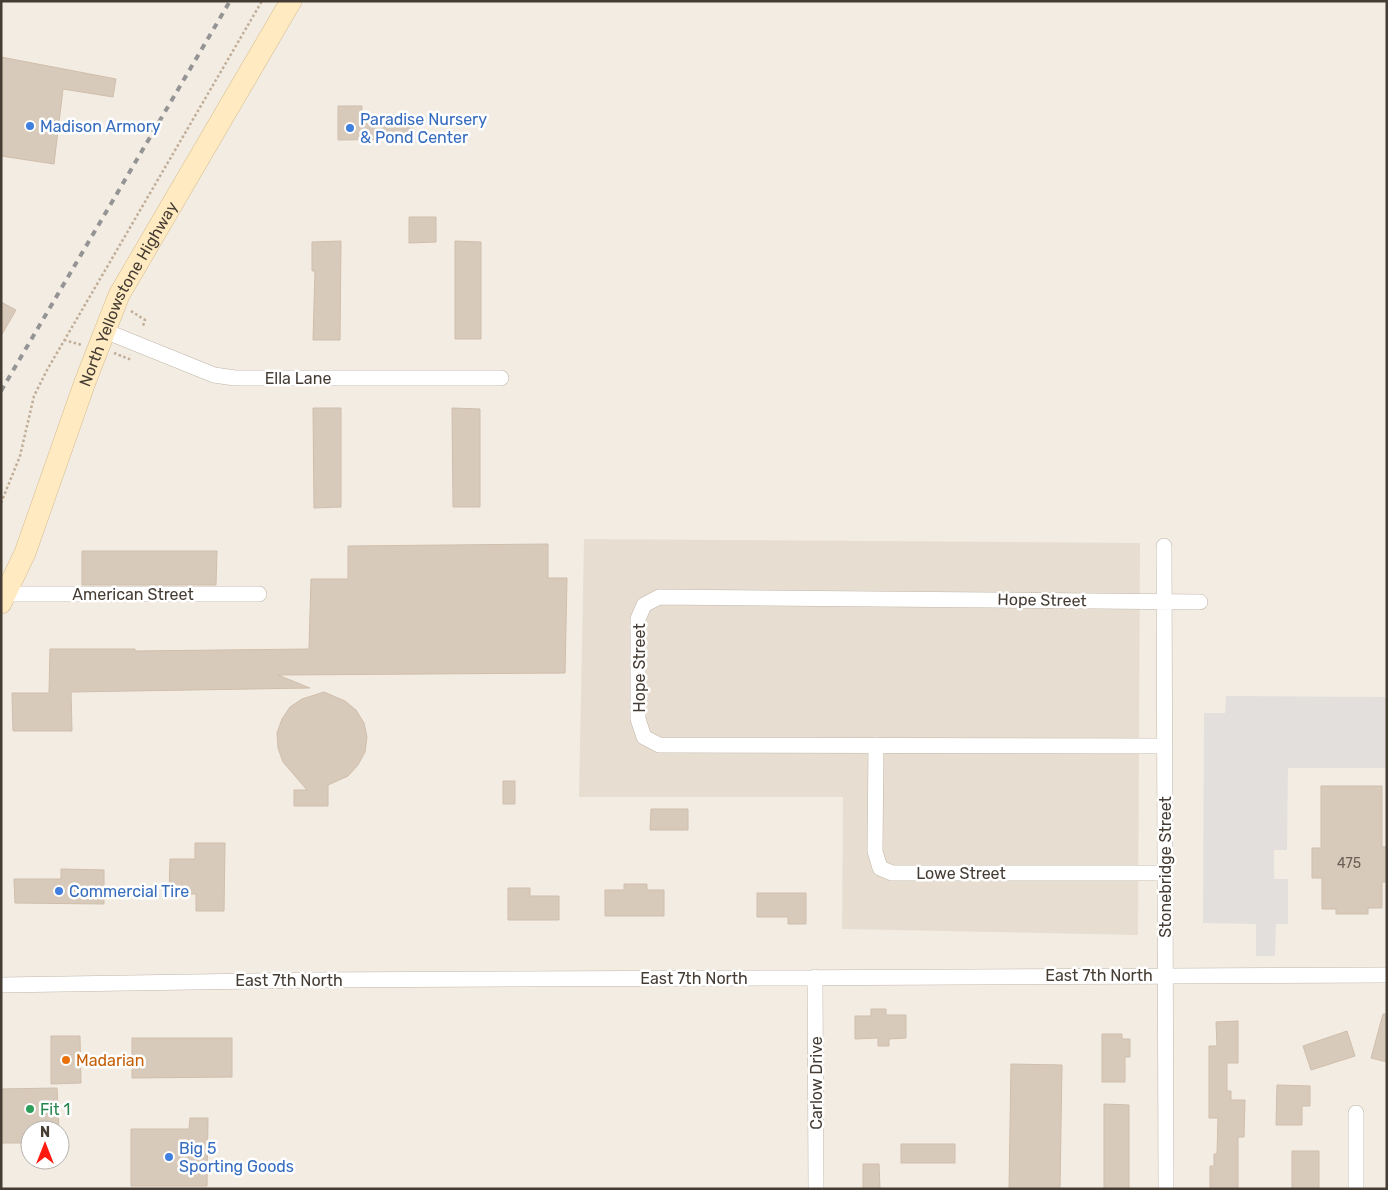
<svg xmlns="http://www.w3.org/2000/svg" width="1388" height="1190" font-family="Rubik,sans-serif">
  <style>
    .residential { fill: #e7ded1 }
    .parking { fill: #e3dfdc }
    .building { fill: #d8cabb; stroke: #d0beab }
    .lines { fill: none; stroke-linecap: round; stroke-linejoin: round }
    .street-casing { stroke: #c1b6a9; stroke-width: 16 }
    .secondary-casing { stroke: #d5bc90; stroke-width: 22 }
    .path { stroke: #c1ad96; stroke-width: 2.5; stroke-dasharray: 2.5 2.5; stroke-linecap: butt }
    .street { stroke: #fff; stroke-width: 15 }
    .secondary { stroke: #ffeac1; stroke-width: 21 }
    .rail { stroke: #949494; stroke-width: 4; stroke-dasharray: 6 6; stroke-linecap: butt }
    .shop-dot { fill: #3f7fe0; stroke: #fff; stroke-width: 2 }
    .food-dot { fill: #e8710a; stroke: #fff; stroke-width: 2 }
    .leisure-dot { fill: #2e9e5b; stroke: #fff; stroke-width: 2 }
    .labels { text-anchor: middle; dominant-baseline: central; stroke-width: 5; stroke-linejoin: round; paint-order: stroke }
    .number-label { font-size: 14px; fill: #6a6055 }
    .shop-label { font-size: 16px; fill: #366cbe; stroke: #fff; text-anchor: start }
    .street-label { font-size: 16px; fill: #453c33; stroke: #fff }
    .food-label { font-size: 16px; fill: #c56008; stroke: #fff; text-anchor: start }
    .leisure-label { font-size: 16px; fill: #27864d; stroke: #fff; text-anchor: start }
  </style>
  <rect width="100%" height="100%" fill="#f3ece3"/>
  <path class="residential" d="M 584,539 L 1140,543 L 1138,935 L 842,929 L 843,797 L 579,797 Z"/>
  <path class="parking" d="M 1226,696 L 1387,697 L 1387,768 L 1288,768 L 1287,850 L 1274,850 L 1274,879 L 1288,879 L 1288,924 L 1276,924 L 1275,956 L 1256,956 L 1256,924 L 1203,923 L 1204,713 L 1225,713 Z"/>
  <path class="building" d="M 1,57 L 116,79 L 113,97 L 63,89 L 54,164 L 1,156 Z
    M 338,106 L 362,106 L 362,115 L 412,115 L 413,139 L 338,140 Z
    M 409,217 L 436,217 L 436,242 L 409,243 Z
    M 341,241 L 340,340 L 313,340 L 315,271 L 312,271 L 312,242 Z
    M 455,241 L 481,242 L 481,339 L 455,339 Z
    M 1,302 L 16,310 L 1,336 Z
    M 313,408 L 341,408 L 341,507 L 314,508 Z
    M 452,408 L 480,409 L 480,507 L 453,507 Z
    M 548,544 L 548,578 L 567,578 L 565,673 L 278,675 L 310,688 L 71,692 L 72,731 L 13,731 L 12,693 L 49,693 L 50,649 L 135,649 L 135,651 L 309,649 L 311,579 L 348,579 L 348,546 Z
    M 82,551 L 217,551 L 216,585 L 82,585 Z
    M 324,692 L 345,701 L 356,710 L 364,723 L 367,737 L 365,752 L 358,765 L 348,776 L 328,785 L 328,806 L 294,806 L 294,790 L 307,790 L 283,762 L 278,748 L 277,733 L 282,719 L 290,707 L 302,699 Z
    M 503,781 L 515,781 L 515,804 L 503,804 Z
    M 1321,786 L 1382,786 L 1382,847 L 1387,847 L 1387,882 L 1382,882 L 1382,908 L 1368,908 L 1368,914 L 1336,914 L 1336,909 L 1322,909 L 1322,878 L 1312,878 L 1312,848 L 1321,848 Z
    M 651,809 L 688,809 L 688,830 L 650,830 Z
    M 195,843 L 225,843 L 224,911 L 196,911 L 196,894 L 169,894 L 170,859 L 195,859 Z
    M 61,869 L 104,870 L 104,904 L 15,903 L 14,879 L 61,879 Z
    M 624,884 L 647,884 L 647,890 L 664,890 L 664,916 L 605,916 L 605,890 L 624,890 Z
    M 508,888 L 530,888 L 530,896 L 559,896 L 559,920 L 508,920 Z
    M 757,893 L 806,893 L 806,924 L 788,924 L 788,917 L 757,917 Z
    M 871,1009 L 886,1009 L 886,1015 L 906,1015 L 906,1038 L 889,1039 L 889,1046 L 878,1046 L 878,1038 L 855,1039 L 855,1016 L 871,1016 Z
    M 1383,1014 L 1387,1014 L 1387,1062 L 1371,1058 Z
    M 1238,1021 L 1238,1063 L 1227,1063 L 1227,1091 L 1231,1091 L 1231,1100 L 1245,1100 L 1244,1137 L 1238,1137 L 1238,1189 L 1210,1189 L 1210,1166 L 1214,1166 L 1214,1154 L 1217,1154 L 1218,1118 L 1209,1118 L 1209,1046 L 1217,1046 L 1216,1022 Z
    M 1347,1031 L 1355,1056 L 1311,1070 L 1303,1046 Z
    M 1102,1034 L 1122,1034 L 1122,1039 L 1130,1039 L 1130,1057 L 1125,1057 L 1125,1082 L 1102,1082 Z
    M 51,1036 L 80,1036 L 81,1083 L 51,1084 Z
    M 132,1038 L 232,1038 L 232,1077 L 132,1078 Z
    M 1011,1064 L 1062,1065 L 1060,1189 L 1009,1189 Z
    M 1277,1085 L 1310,1086 L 1310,1106 L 1302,1106 L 1302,1125 L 1276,1125 Z
    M 57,1088 L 59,1130 L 30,1130 L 30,1143 L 1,1143 L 1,1089 Z
    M 1104,1104 L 1129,1105 L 1129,1189 L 1104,1189 Z
    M 190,1118 L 208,1118 L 207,1186 L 131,1186 L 131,1129 L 189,1129 Z
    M 901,1144 L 955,1144 L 955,1163 L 901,1163 Z
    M 1292,1151 L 1319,1151 L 1319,1189 L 1292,1189 Z
    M 863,1164 L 879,1164 L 880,1189 L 863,1189 Z"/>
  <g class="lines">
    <g class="street-casing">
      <path id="street" d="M 105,331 L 214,375 L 235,378 L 501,378
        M 1164,546 L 1166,1189
        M 7,594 L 259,594
        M 876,745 L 875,851 L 880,868 L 892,873 L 1165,873
        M 1165,746 L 659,745 L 644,737 L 638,719 L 638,619 L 644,605 L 659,597 L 1200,602
        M 815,977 L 816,1189
        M 1,985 L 311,980 L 1387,975
        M 1356,1113 L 1356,1189"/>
    </g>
    <g class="secondary-casing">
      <g id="secondary">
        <path id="s1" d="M 1,603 L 25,553 L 85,382 L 119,295 L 291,1"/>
      </g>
    </g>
    <path class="path" d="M 131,311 L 145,320 L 143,326
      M 64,340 L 82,345
      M 114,353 L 129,359 L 130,355
      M 1,503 L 20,456 L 34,396 L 47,370 L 262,1"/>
    <use href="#street" class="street"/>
    <use href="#secondary" class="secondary"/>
    <path class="rail" d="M 1,391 L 230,1"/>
  </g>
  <g class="shop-dot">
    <circle cx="30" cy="126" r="5"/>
    <circle cx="350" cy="128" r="5"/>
    <circle cx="59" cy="891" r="5"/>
    <circle cx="169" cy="1157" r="5"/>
  </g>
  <circle class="food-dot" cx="66" cy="1060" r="5"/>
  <circle class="leisure-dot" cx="30" cy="1109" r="5"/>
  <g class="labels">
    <g class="number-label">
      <text x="1349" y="863">475</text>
    </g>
    <g class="shop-label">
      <text x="360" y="119">Paradise Nursery<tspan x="360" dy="18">&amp; Pond Center</tspan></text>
      <text x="40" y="126">Madison Armory</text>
      <text x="69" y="891">Commercial Tire</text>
      <text x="179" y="1148">Big 5<tspan x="179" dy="18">Sporting Goods</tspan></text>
    </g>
    <g class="street-label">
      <text stroke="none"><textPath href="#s1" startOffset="335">North Yellowstone Highway</textPath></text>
      <text x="298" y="378">Ella Lane</text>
      <text x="133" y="594">American Street</text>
      <text transform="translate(1042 600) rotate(1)">Hope Street</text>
      <text transform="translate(639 668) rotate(-90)">Hope Street</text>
      <text transform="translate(1165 867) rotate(-90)">Stonebridge Street</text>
      <text x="961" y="873">Lowe Street</text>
      <text x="1099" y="975">East 7th North</text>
      <text x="694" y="978">East 7th North</text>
      <text x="289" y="980">East 7th North</text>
      <text transform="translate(816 1083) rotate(-90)">Carlow Drive</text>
    </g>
    <g class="food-label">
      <text x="76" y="1060">Madarian</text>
    </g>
    <g class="leisure-label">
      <text x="40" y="1109">Fit 1</text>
    </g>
  </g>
  <rect width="1388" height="1190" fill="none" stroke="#453c33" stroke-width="5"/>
  <g transform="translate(45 1145)"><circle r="24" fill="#ffffff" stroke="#b5b1ad"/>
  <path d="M0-4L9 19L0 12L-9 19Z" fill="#ff190e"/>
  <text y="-8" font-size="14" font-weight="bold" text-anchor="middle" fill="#453c33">N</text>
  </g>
</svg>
